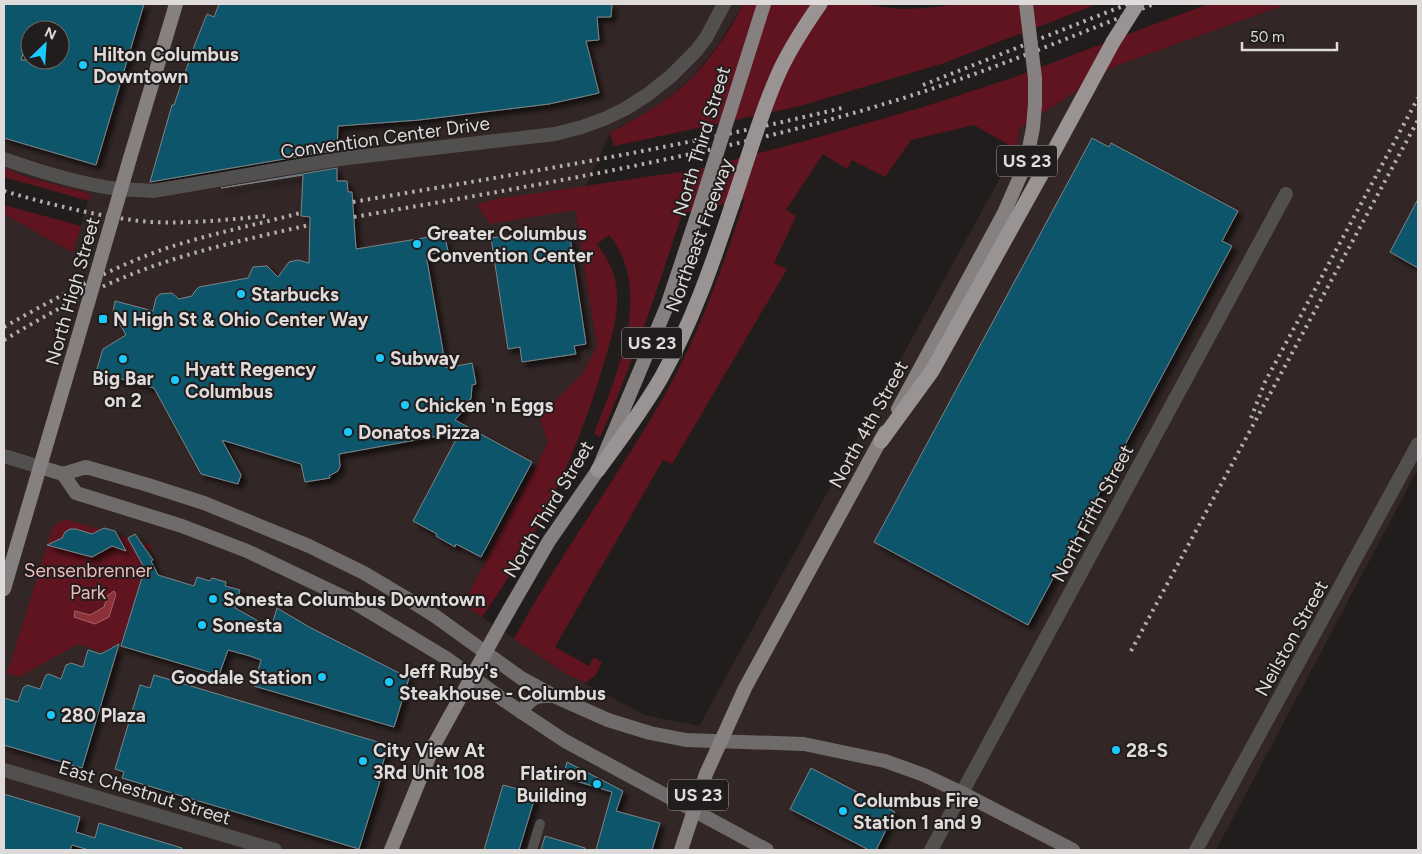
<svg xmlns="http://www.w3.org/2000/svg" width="1422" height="854" font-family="Figtree,sans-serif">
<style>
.built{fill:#322626;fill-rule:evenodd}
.green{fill:#60141f}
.water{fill:#8c3039;stroke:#a5636a}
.building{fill:#0c546b;stroke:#7e8486;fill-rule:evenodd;filter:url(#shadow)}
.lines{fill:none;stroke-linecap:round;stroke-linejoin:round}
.pedestrian{stroke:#524f4f;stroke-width:10}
.minor{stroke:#524f4f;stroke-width:14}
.tertiary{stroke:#524f4f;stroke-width:14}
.secondary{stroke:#6f6b6b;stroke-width:14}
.primary{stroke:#868080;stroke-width:14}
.motorway{stroke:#9a9393;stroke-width:15}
.rail{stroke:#b3afaf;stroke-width:4;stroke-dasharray:2.5 5;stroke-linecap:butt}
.primary-bridge{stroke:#868080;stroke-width:14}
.motorway-bridge{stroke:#9a9393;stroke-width:15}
.poi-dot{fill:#1bcafc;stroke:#221d1d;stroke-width:2}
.labels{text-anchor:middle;stroke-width:4;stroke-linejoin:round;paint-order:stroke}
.shield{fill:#221d1d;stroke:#a6a2a2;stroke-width:1}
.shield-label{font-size:18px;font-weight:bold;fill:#dfdbdb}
.poi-label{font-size:19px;font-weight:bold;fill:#dfdbdb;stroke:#221d1d;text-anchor:start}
.street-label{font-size:19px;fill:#dfdbdb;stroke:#221d1d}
.park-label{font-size:19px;fill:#eeb9b9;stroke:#221d1d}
</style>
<defs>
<filter id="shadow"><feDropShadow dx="4.5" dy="4.5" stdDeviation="2.5" flood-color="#0009"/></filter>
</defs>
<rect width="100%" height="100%" fill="#221d1d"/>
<path class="built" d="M4,4H743L718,45L693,76L677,91L654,108L610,133L575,210L597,345L584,372L551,405L535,402L548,443L463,604L565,673L645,715L699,726L1016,149L1020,128L1113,67L1287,4H1418V469L1216,850H4V214L73,253L90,194L21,175L4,168ZM30,30H60V60H30Z"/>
<g class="green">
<path d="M743,4H859L900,9L929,8L958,4H1098L941,64L800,106L614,146L610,133C633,120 656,108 676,92C701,73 730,32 743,4Z"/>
<path d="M1208,4H1287L1113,67L1020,128L1016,149L974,125L911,140L885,177L852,160L847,169L823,154L786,210L796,216L774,263L787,269L672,464L663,460L555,647L589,666L594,657L602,663L595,676L585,683L565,673L514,639C559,556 616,480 663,398C699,335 723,267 745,199L682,214C657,290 633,364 600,437L594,434C616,376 655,290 609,235L597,244C609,261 616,273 617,295C618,320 609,346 602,369C576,458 535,542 482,617L463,604L548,443L534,402L551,405L584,372L597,345L575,210L490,224L477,204L502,198L694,170L798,143L920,108L1015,77Z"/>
<polygon points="4,168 21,175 91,194 89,201 4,177"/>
<polygon points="4,205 81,226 73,253 4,214"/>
<polygon points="65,519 151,545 122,641 103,652 78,644 19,677 7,674 53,527"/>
</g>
<polygon class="water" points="114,591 116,594 109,617 95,624 74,617 75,611 90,615 104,607 108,595"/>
<g class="building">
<path d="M4,4H144L96,165L4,138ZM30,30H60V60H21Z"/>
<polygon points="219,4 612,4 611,17 597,17 599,40 586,41 599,93 549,104 419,120 338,126 337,150 150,182 172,105 174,105 195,44 207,14 214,17"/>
<polygon points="1092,138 1109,147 1111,143 1238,211 1222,241 1232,246 1028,625 874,542"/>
<polygon points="337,168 337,181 347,181 348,192 352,192 356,249 429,237 440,237 446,242 448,251 426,255 446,368 472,363 476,384 472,385 471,399 463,403 462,412 455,420 532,462 481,557 456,544 455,547 436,536 437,534 413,521 460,432 339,454 340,466 338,471 329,476 330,478 305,482 301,464 222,440 241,475 238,484 201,474 154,388 96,372 103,349 126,335 113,312 115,301 153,311 156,298 160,294 172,293 179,299 192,296 195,291 199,287 248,278 253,267 267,266 278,277 289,262 298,260 309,263 310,217 301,216 303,175 221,188"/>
<polygon points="1418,199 1418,268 1390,252"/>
<polygon points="560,228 562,238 570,237 586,344 574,346 576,354 522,362 520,347 508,349 491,238"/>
<polygon points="104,528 115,531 126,551 112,546 92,557 47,545 62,538 65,532 70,529 76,529 92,534"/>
<polygon points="135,534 153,560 151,561 158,575 194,586 197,577 210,581 212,578 226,582 225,586 240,590 235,608 271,628 277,608 311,628 409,678 394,727 254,686 261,660 250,656 228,650 219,675 121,646 144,571 146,571 128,538"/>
<polygon points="119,644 82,768 4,745 4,698 18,702 23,688 27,685 40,689 46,675 49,674 61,679 66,665 71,663 83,667 88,650 101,654"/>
<polygon points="154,675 388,745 378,781 380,781 359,849 122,778 124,772 115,769 140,685 150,688"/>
<polygon points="567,762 623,791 616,811 660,823 652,850 596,850 612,792 563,777"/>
<polygon points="811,768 895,812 876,850 869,850 790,809"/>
<polygon points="503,785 536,794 519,850 484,850"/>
<polygon points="4,794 80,817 76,832 95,838 99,823 182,848 182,850 89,850 72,845 70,850 4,850"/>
<polygon points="545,836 585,848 585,850 541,850"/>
</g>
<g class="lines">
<polyline class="pedestrian" points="532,850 540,824"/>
<g class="minor">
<path d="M4,159C41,172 79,184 118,189C129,190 142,190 153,191L339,159L555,134L582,127L604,119L625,109L647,95L671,76L696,51L706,38L724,4"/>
<polyline points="931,850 1286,194"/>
<polyline points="1196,850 1418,444"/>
</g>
<g class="tertiary">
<polyline points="4,456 40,467"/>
<polyline points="4,770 275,850"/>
</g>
<g class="secondary">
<polyline points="40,467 63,474 86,467 148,485 204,503 309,546 364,573 411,601 435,616 521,678 554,696 608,720 650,733 686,740 804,744 885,761 924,775 962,793 1073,850"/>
<polyline points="63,474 76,493 182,526 247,551 350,600 446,658 505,701 565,741 767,850"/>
<path d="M521,712C531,698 536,695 553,696"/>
</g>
<g class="primary">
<polyline points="130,158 176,4"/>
<polyline points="898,409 1004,213 1026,163 1033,128 1035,104"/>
<polyline points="4,589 77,341"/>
<polyline points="509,610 549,541 598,470 667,306 698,213"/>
<polyline points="391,850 434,745 450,716"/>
<polyline points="681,850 706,774 745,688 885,432"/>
</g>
<g class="motorway">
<polyline points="881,441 932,371 1042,173 1113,42"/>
<path d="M598,470C620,440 642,411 661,378C692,323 712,265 732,205"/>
</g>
<g class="rail">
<polyline points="923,85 1128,4"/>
<path d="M4,191C48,204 93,215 139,221C181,225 224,220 265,216"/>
<path d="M353,202C518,174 683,147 846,107"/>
<path d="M354,217C543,184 733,153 916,94C997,68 1075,35 1154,4"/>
<path d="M4,327C56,298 108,269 164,249C209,234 255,225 300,213"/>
<path d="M4,340C48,314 92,289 140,271C195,250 252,238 309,225"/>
<polyline points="1251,418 1265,382 1418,98"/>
<polyline points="1131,651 1418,120"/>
</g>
<g class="primary-bridge">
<polyline points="1026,4 1035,78 1035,104"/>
<polyline points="698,213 764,4"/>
<polyline points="77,341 130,158"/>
<polyline points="450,716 509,610"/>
</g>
<g class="motorway-bridge">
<polyline points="1113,42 1137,4"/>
<path d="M732,205C747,162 759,118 777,77C788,51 804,27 820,4"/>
</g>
</g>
<g class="poi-dot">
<circle cx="83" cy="65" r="5"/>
<circle cx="417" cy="244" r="5"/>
<circle cx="241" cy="294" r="5"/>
<rect x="98" y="314" width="10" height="10" rx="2.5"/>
<circle cx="380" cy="358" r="5"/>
<circle cx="123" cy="359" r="5"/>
<circle cx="175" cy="380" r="5"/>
<circle cx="405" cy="405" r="5"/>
<circle cx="348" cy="432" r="5"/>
<circle cx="213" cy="599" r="5"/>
<circle cx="202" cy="625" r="5"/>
<circle cx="322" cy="677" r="5"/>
<circle cx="389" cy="682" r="5"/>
<circle cx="51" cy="715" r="5"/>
<circle cx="1116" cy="750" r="5"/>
<circle cx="363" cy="761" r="5"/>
<circle cx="597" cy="784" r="5"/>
<circle cx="843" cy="811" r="5"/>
</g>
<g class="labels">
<g class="shield">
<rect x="997" y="145.5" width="60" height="31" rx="4"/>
<rect x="622" y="327.5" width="60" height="31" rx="4"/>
<rect x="668" y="779.5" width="60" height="31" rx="4"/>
</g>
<g class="shield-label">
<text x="1027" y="167">US 23</text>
<text x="652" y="349">US 23</text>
<text x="698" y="801">US 23</text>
</g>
<g class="poi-label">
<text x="93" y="61">Hilton Columbus<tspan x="93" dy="22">Downtown</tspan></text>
<text x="427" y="240">Greater Columbus<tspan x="427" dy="22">Convention Center</tspan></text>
<text x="251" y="301">Starbucks</text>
<text x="113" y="326">N High St &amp; Ohio Center Way</text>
<text x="390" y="365">Subway</text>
<text x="185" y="376">Hyatt Regency<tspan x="185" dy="22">Columbus</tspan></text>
<text x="123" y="385" text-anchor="middle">Big Bar<tspan x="123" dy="22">on 2</tspan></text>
<text x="415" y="412">Chicken 'n Eggs</text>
<text x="358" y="439">Donatos Pizza</text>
<text x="223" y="606">Sonesta Columbus Downtown</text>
<text x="212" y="632">Sonesta</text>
<text x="399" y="678">Jeff Ruby's<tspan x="399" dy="22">Steakhouse - Columbus</tspan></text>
<text x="312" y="684" text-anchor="end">Goodale Station</text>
<text x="61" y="722">280 Plaza</text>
<text x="373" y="757">City View At<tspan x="373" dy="22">3Rd Unit 108</tspan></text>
<text x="1126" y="757">28-S</text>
<text x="587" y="780" text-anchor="end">Flatiron<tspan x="587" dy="22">Building</tspan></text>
<text x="853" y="807">Columbus Fire<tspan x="853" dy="22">Station 1 and 9</tspan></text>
</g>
<g class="street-label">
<text transform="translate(385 137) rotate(-8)" y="7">Convention Center Drive</text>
<text transform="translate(701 141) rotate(-73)" y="7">North Third Street</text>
<text transform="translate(699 235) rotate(-70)" y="7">Northeast Freeway</text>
<text transform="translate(72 291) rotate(-74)" y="7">North High Street</text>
<text transform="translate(868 424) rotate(-61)" y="7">North 4th Street</text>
<text transform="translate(548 509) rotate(-59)" y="7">North Third Street</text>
<text transform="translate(1092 513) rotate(-62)" y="7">North Fifth Street</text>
<text transform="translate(1291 638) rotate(-61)" y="7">Neilston Street</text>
<text transform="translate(145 792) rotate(17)" y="7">East Chestnut Street</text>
</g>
<g class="park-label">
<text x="88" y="577">Sensenbrenner<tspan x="88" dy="22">Park</tspan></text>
</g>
</g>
<rect width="1422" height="854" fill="none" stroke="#dfdbdb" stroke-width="10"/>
<g transform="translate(45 45) rotate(25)"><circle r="24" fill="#221d1d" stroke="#6e6969"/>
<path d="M0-4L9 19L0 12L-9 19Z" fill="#1bcafc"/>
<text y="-8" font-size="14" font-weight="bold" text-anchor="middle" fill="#dfdbdb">N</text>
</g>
<path d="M1242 42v8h95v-8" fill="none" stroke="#dfdbdb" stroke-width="2.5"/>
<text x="1250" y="42" font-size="15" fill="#dfdbdb" stroke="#221d1d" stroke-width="4" paint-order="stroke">50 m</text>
</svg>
